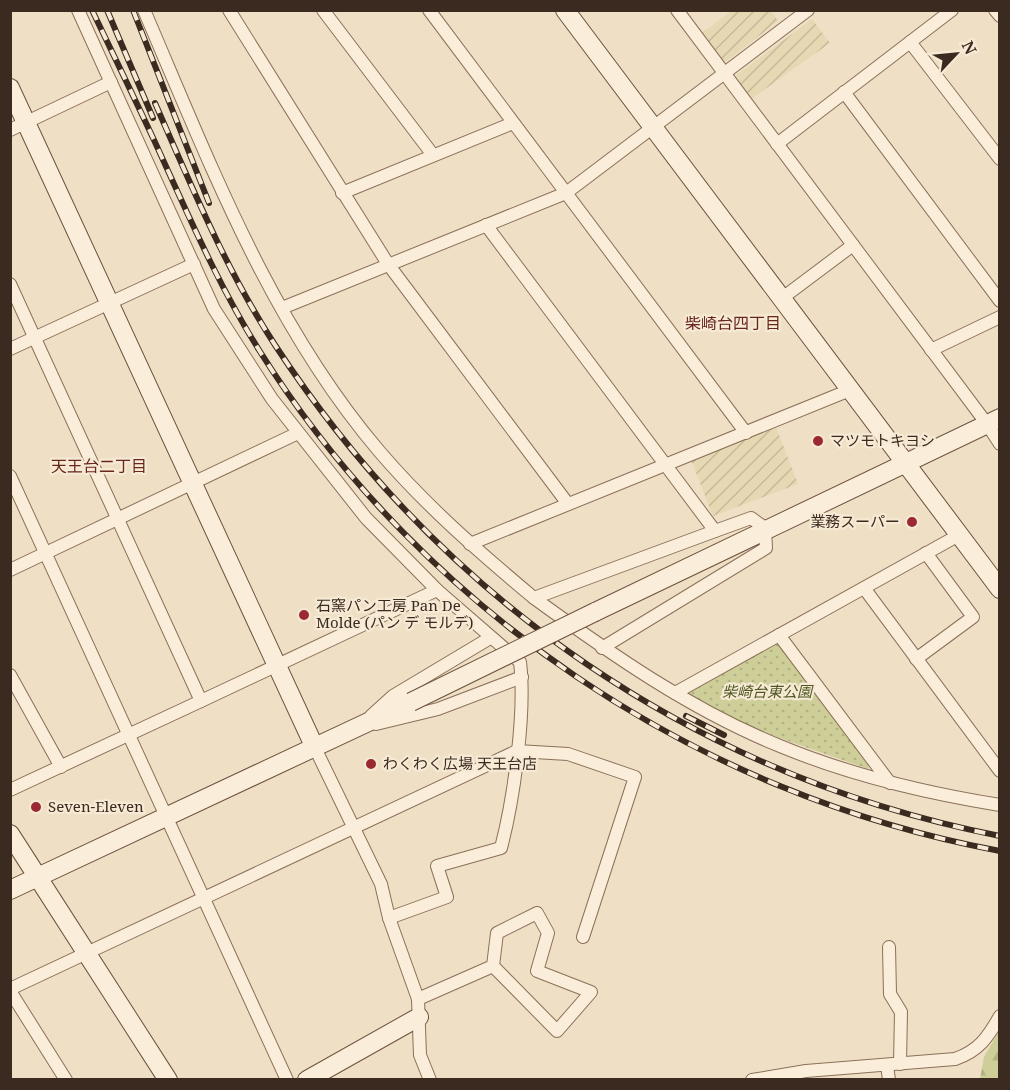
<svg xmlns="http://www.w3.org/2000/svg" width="1010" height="1090" font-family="'Noto Serif','Noto Sans JP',serif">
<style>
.farmland{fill:url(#farmland-furrows)}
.forest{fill:url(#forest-firs)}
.park{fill:url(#park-dots)}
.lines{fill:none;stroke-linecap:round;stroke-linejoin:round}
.street-casing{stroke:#8b705a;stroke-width:14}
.secondary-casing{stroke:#6d513e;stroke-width:20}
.street{stroke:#faedd9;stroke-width:12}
.secondary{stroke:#faedd9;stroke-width:18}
.rail-casing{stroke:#3b2a1f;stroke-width:6}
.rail{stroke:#f6ead5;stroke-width:4;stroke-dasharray:11;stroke-linecap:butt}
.secondary-bridge-casing{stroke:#6d513e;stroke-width:20;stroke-linecap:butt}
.secondary-bridge{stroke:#faedd9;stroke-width:18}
.poi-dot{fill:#9b2934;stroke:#f6ead5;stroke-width:2}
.labels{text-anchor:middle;stroke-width:4.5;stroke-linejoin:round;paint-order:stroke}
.poi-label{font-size:15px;fill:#3b2a1f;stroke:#f6ead5;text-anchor:start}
.park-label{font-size:15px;font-style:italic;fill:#4f5825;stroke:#f6ead5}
.neighbourhood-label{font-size:16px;fill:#68261d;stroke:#f6ead5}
</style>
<defs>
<pattern id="farmland-furrows" width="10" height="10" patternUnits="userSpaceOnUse" patternTransform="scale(1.5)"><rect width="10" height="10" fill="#e5d8b2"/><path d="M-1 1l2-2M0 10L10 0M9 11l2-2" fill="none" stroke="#c5ba99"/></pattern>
<pattern id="forest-firs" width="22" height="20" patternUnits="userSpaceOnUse" patternTransform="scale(1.5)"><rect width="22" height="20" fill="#cdce98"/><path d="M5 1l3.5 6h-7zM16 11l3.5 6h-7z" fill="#b1b183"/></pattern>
<pattern id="park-dots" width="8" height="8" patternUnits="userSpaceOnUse" patternTransform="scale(1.5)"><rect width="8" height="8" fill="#cdce98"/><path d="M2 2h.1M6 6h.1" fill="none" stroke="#b1b183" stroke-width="1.8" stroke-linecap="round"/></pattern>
</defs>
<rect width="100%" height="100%" fill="#efdfc5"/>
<g class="farmland">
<polygon points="733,10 771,11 778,21 724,63 702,33"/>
<polygon points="812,19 830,43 751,99 734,77"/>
<polygon points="776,427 798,484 713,516 691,460"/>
</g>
<polygon class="forest" points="999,1031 999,1079 980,1079 984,1057"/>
<polygon class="park" points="777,641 870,762 868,769 754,729 684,693"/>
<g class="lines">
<g class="street-casing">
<g id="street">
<path d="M78,10L214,309L272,399L366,518L437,590L520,662C526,712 514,798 501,848L437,866L447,897L389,918"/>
<path d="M144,10C210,163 270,323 379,451C426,506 479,552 534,598L715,531L486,225"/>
<polyline points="229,10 388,264 568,504"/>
<polyline points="323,10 433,155"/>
<polyline points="429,10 746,433"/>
<polyline points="677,10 987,424 1000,444"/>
<polyline points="995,10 1000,16"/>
<polyline points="910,42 1000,159"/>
<polyline points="844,92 1000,301"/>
<polyline points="10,130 111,82"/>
<polyline points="777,144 952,10"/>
<polyline points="342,193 513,123"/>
<polyline points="10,284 201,701 437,590"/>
<polyline points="781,299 853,245"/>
<polyline points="282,308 566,193 808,10"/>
<polyline points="10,349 194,264"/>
<polyline points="931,350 1000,317"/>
<polyline points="10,476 287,1080"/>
<polyline points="470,544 850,390"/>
<polyline points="10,570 298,433"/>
<polyline points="864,588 1000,771"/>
<path d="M534,598C611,654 691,710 780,746C850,775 925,793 1000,805"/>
<polyline points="779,635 890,783"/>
<polyline points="602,648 766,548 765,528 751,518 715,531"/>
<polyline points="916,659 973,617 926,553"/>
<polyline points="10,675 61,767"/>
<polyline points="675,693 959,535"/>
<polyline points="371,716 393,696 490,638"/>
<polyline points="376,724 438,709 522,677"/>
<polyline points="315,748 381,884 389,918 418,999 420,1055 430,1080"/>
<polyline points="10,790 201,701"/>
<polyline points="889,947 890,994 901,1012 900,1064"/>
<polyline points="10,989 517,751 568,754 635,777 583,937"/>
<polyline points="10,991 66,1080"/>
<polyline points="418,999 493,966 557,1031 591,992 537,971 548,933 537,913 497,933 493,966"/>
<polyline points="887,1065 889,1080"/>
<path d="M752,1080L806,1071L955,1059C979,1051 988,1037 1000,1016"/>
</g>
</g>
<g class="secondary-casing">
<g id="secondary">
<polyline points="565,10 1000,589"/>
<polyline points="10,88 315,748"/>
<polyline points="595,612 1000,418"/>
<polyline points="10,834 168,1080"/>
<polyline points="10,890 411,702"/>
<polyline points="307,1080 419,1017"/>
</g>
</g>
<use href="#street" class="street"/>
<use href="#secondary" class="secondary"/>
<g class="rail-casing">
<g id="rail">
<path d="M92,10C113,54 134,97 154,140C187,212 217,283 259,350C423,611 697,795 1000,851"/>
<polyline points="107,10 153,118"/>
<polyline points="133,10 209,203"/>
<path d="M155,103C191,185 226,270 275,345C443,602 699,777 1000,836"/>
<polyline points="686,716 724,735"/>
</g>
</g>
<use href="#rail" class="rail"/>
<g class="secondary-bridge-casing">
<polyline id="secondary-bridge" points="411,702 595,612"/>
</g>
<use href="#secondary-bridge" class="secondary-bridge"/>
</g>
<g class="poi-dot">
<circle cx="818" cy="441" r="6"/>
<circle cx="912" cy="522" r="6"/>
<circle cx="304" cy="615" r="6"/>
<circle cx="371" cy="764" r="6"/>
<circle cx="36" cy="807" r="6"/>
</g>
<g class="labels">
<g class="poi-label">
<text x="830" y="446">マツモトキヨシ</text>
<text x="900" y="527" text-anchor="end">業務スーパー</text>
<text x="316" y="611">石窯パン工房 Pan De<tspan x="316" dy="17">Molde (パン デ モルデ)</tspan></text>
<text x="383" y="769">わくわく広場 天王台店</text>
<text x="48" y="812">Seven-Eleven</text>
</g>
<g class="park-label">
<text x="767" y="697">柴崎台東公園</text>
</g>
<g class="neighbourhood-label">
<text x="733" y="329">柴崎台四丁目</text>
<text x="99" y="472">天王台二丁目</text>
</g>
</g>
<rect width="1010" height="1090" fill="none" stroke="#3b2a1f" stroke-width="24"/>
<g transform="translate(956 54) rotate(64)" stroke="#f6ead5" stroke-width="4.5" paint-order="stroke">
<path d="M0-4.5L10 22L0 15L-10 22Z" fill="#3b2a1f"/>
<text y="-9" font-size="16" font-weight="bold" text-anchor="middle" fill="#3b2a1f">N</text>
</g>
</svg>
